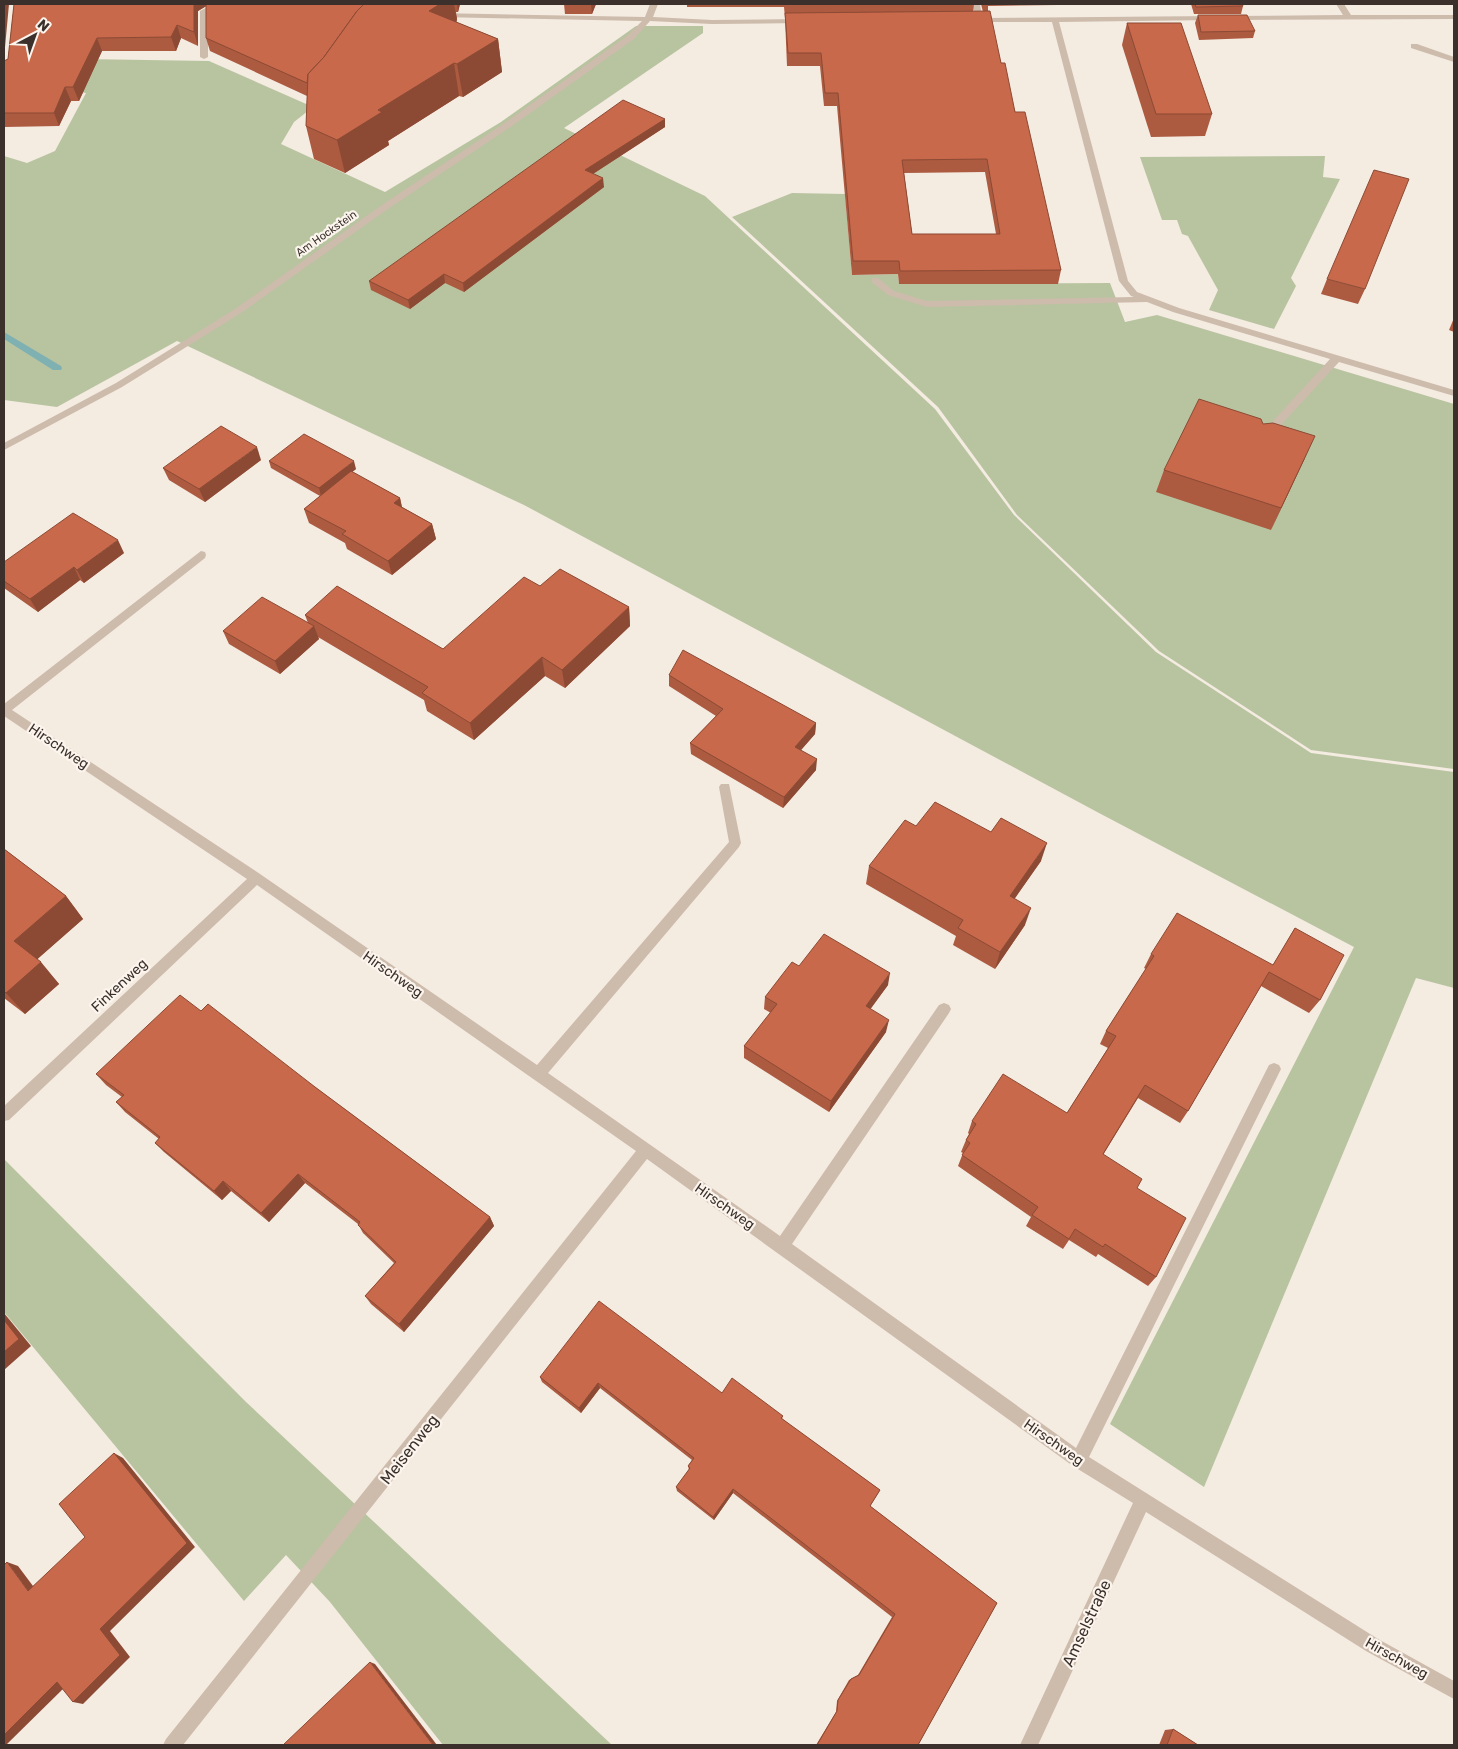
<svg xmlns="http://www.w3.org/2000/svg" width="1458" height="1749" font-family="Rubik,sans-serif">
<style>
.green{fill:#b8c4a0}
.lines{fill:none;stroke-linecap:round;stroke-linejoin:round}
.stream{fill:#7fb0b2;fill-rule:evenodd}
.minor{fill:#cdbbac;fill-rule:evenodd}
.wall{fill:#ac5a40;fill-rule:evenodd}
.shaded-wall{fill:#8c4a34}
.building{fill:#c8694b;stroke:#8c4a34;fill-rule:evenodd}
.labels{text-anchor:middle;stroke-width:4.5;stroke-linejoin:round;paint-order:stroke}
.far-street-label{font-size:11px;fill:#3b302b;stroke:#fbf5ee}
.street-label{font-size:14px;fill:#3b302b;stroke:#fbf5ee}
.near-street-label{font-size:16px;fill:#3b302b;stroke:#fbf5ee}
</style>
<rect width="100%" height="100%" fill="#f4ebe1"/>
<g class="green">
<polygon points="636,26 703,26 703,33 564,128 705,196 935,409 1014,515 1156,652 1311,753 1454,772 1454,988 1416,978 1204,1487 1110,1424 1354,947 1099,813 524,505 177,341 57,407 4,400 4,156 27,163 55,151 86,93 26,83 20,58 209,61 313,107 294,122 281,144 385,192 501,122"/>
<polygon points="1325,156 1323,177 1340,179 1291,278 1296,286 1274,329 1209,310 1218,290 1188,236 1182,234 1177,220 1162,220 1140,157"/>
<polygon points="792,193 845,194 852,275 898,274 899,284 1110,283 1125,322 1157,315 1454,404 1454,769 1311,750 1159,651 1017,515 938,407 732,217"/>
<polygon points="4,1159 246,1402 612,1745 443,1745 330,1602 286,1555 244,1601 4,1312"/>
</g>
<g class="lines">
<polygon class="stream" points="4,332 61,366 62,368 61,370 53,370 4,339"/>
<g class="minor">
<polygon points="213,4 223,4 208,12 208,57 204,59 200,57 200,11"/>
<polygon points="650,4 658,4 653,17 712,20 802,19 806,21 802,23 712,24 650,21 634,39 512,126 388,209 241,313 122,387 4,450 4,443 116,383 235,309 382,205 506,122 628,35 642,21 439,17 435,15 436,13 645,17"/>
<polygon points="972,4 980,4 982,18 1215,16 1215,20 1212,20 1059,22 1128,281 1137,292 1179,308 1454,390 1454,396 1339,362 1270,437 1262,437 1262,433 1330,359 1173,312 1147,302 927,307 888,295 872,282 872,278 878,278 894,291 927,301 1134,297 1131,296 1119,281 1052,22 977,22 973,20 975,18"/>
<polygon points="1336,4 1344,4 1351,15 1454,15 1454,19 1232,20 1228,18 1232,16 1343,15"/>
<polygon points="1411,44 1417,44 1454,57 1454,62 1411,48"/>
<polygon points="201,551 205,552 206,555 205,558 12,710 260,874 537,1065 729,842 719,787 721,784 729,784 741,843 739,847 548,1073 780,1236 939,1005 944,1003 949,1005 951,1009 949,1013 792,1244 1076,1448 1269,1065 1274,1063 1279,1065 1281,1069 1279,1073 1089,1457 1378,1639 1454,1681 1454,1699 1366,1651 1146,1512 1038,1745 1020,1745 1133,1503 1073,1466 647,1159 183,1745 163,1745 166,1739 636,1151 257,885 9,1120 4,1121 4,1106 247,879 4,716 4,704"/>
</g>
</g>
<g class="wall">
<polygon points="14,4 460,4 458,12 456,12 457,19 456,22 498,39 502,72 463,97 459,96 388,141 389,145 345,173 314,159 306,126 307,96 210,51 206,38 206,6 198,11 198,46 181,38 176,51 102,51 79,101 71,101 59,126 4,127 4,61 8,59"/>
<polygon points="564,4 596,4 592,14 565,14"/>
<path d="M687,4H974L973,12H983L981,4H1058V5L988,6V11L1001,63L1061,270L1058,284H899L898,274L852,275L837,106H824L820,66H787L785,18L784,7H687ZM985,172L996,234H912L904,173Z"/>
<polygon points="1191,4 1242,4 1243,6 1241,14 1194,14"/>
<polygon points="1198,15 1255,31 1253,38 1199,40 1195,23"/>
<polygon points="1127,23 1212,114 1205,136 1151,137 1122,45"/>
<polygon points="665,119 665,127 593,174 604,187 464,292 445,283 410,309 371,290 369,281"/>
<polygon points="1327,279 1365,289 1358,304 1321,294"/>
<polygon points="1454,318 1454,332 1449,330"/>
<polygon points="1263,424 1305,458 1271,530 1156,492 1164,470"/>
<polygon points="261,460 205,502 169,480 163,468"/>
<polygon points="269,461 356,469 352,472 400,498 402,507 432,524 436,539 392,575 347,549 345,543 309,523 304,509 320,496 271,468"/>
<polygon points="124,553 84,583 80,580 38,612 4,588 4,562"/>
<polygon points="540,586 629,607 630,626 565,688 545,676 474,740 427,711 424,700 318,637 319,639 280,674 229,644 223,631 308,623 305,615 443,649"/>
<polygon points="669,675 816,723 815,734 801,750 816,770 783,808 691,754 690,743 716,716 669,686"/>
<polygon points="916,826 1041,861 1014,899 1025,925 995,969 953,945 956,936 866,884 869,866"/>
<polygon points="4,849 66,896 83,919 37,959 59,984 25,1014 4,998"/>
<polygon points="1295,928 1320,1000 1309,1013 1261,986 1188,1111 1180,1123 1138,1098 1103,1155 1137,1188 1156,1277 1148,1286 1098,1254 1096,1257 1069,1240 1063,1249 1026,1226 1031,1217 958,1166 963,1153 961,1152 966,1140 969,1134 968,1133 972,1121 1067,1113 1108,1048 1100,1044 1106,1031 1146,969 1144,968 1151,954 1273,965"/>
<polygon points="799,966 888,985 870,1009 886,1032 829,1112 744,1058 744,1046 771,1013 764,1009 765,997"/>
<polygon points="201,1011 315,1087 490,1217 494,1226 404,1332 371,1304 365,1296 394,1263 363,1233 358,1224 305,1183 269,1222 231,1191 222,1200 164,1152 155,1143 159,1139 125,1112 116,1102 122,1097 106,1085 96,1074"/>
<polygon points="540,1377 722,1393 783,1416 782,1419 880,1490 870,1506 997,1603 918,1745 816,1745 836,1712 837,1701 849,1680 858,1675 892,1617 733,1493 714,1520 677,1491 676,1487 689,1470 688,1466 692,1460 600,1388 581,1413 542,1382"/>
<polygon points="1173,1729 1198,1745 1159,1745 1165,1730"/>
</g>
<g class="shaded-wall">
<polygon points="4,4 9,4 4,58"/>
<polygon points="194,4 210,4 198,11 198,46 194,32"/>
<polygon points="440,4 454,4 457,19 455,31 429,11"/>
<polygon points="457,4 460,4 458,12"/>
<polygon points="591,4 596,4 592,14"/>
<polygon points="177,25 181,38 176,51 171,37"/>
<polygon points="97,38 102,51 79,101 73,87"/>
<polygon points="498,39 502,72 463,97 457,64"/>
<polygon points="454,63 459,96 388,141 389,145 345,173 337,140 378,110"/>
<polygon points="65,87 71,101 59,126 54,113"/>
<polygon points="665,119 665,127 585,179 585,170"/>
<polygon points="603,178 604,187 464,292 463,283"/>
<polygon points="444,274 445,283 410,309 408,300"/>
<polygon points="1315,436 1305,458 1271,530 1281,508"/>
<polygon points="257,447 261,460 205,502 199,489"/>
<polygon points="354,461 356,469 321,496 319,488"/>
<polygon points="400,498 403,513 394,503"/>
<polygon points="432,524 436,539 392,575 388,561"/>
<polygon points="118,540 124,553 84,583 77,570"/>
<polygon points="74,567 80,580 38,612 30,599"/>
<polygon points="629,607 630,626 565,688 562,670"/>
<polygon points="314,626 319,639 280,674 275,661"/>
<polygon points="542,657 545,676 474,740 470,723"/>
<polygon points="816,723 815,734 794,758 795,747"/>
<polygon points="817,759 816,770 783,808 784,797"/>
<polygon points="1047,843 1041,861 1004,914 1010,896"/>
<polygon points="66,896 83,919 33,963 14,941"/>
<polygon points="1031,908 1025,925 995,969 1000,952"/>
<polygon points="41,962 59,984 25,1014 6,993"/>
<polygon points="890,973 888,985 864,1018 866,1006"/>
<polygon points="889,1020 886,1032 829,1112 831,1101"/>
<polygon points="298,1174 305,1183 269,1222 261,1213"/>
<polygon points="223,1181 231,1191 222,1200 214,1191"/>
<polygon points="490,1217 494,1226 404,1332 399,1324"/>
<polygon points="4,1313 31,1346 4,1370"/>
<polygon points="598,1383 600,1388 581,1413 579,1408"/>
<polygon points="114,1453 123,1458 195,1547 110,1631 130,1657 83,1704 73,1702 100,1629"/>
<polygon points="733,1489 733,1493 714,1520 713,1517"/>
<polygon points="7,1562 18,1566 39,1594 28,1591"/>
<polygon points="370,1662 375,1664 437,1745 433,1745"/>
<polygon points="57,1682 68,1684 6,1745 4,1745 4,1735"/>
</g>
<g class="building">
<polygon points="14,4 194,4 194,32 177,25 171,37 97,38 73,87 65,87 54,113 4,113 4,61 8,59"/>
<polygon points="206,4 364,4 357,11 324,57 308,74 307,83 206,38"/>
<polygon points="364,4 440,4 429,11 498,39 457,64 454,63 378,110 382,112 337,140 306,126 308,74 324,57 357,11"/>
<polygon points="1195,4 1242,4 1243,6 1196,7"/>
<path d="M990,11L1001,63H1005L1015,112H1025L1061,270L900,271L899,261H853L838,93H825L821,53H788L785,13ZM987,159L1000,234H912L902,160Z"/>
<polygon points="1198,15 1247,15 1255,31 1201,32"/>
<polygon points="1127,23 1181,23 1212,114 1156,114"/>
<polygon points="623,100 665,119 585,170 603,178 463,283 444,274 408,300 369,281"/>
<polygon points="1374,170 1409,179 1365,289 1327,279"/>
<polygon points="1199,399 1261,419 1263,424 1273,423 1315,436 1281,508 1164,470"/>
<polygon points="221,426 257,447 199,489 163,468"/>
<polygon points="304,434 354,461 319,488 269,461"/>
<polygon points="351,471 400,498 394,503 432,524 388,561 342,534 346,531 304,509"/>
<polygon points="73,513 118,540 77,570 74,567 30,599 4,581 4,562"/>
<polygon points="560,569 629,607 562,670 542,657 470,723 422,693 428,687 305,615 337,586 443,649 524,577 540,586"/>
<polygon points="262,597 314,626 275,661 223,631"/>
<polygon points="683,650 816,723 795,747 817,759 784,797 690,743 723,709 669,675"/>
<polygon points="935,802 991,832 1001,818 1047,843 1010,896 1031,908 1000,952 958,928 963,920 869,866 905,820 916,826"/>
<polygon points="4,849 66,896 14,941 41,962 6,993 4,991"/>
<polygon points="1177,913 1273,965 1295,928 1344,955 1320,1000 1269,972 1188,1111 1145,1085 1103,1154 1142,1179 1137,1188 1186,1218 1156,1277 1105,1244 1103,1247 1075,1229 1069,1239 1032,1215 1038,1207 962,1155 970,1143 966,1140 976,1124 972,1121 1003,1074 1067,1113 1116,1036 1106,1031 1154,956 1151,954"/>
<polygon points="824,934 890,973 866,1006 889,1020 831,1101 744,1046 777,1004 765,997 792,962 799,966"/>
<polygon points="180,995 201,1011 208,1004 315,1087 490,1217 399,1324 365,1296 396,1262 358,1225 360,1222 298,1174 261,1213 223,1181 214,1191 155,1143 160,1137 116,1102 124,1095 96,1074"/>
<polygon points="599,1301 722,1393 732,1378 783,1416 781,1418 880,1490 870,1506 997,1603 918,1745 817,1745 837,1711 838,1700 851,1679 859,1675 895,1614 733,1489 713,1517 676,1487 690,1468 688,1466 694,1458 598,1383 579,1408 540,1377"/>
<polygon points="4,1320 19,1339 4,1352"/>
<polygon points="114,1453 187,1543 100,1629 120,1655 73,1702 57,1682 4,1735 4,1565 7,1562 28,1591 85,1537 59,1504"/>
<polygon points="370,1662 433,1745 283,1745"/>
<polygon points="1173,1729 1198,1745 1167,1745"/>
</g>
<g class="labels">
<g class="far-street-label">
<text transform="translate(326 233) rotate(-35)" y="4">Am Hockstein</text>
</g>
<g class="street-label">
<text transform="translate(59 746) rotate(34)" y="5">Hirschweg</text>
<text transform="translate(393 974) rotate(35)" y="5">Hirschweg</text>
<text transform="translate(119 985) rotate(-43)" y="5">Finkenweg</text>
<text transform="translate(725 1206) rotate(35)" y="5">Hirschweg</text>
<text transform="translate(1054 1442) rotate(35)" y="5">Hirschweg</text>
<text transform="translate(1397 1658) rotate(29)" y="5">Hirschweg</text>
</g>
<g class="near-street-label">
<text transform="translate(409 1449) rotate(-52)" y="6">Meisenweg</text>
<text transform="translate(1086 1623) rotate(-65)" y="6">Amselstraße</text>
</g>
</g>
<rect width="1458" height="1749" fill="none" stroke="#3b302b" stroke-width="10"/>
<g transform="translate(35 35) rotate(41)" stroke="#fbf5ee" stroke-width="4" paint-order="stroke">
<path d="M0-4L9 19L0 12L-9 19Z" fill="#3b302b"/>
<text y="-8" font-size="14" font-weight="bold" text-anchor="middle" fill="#3b302b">N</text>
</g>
</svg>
